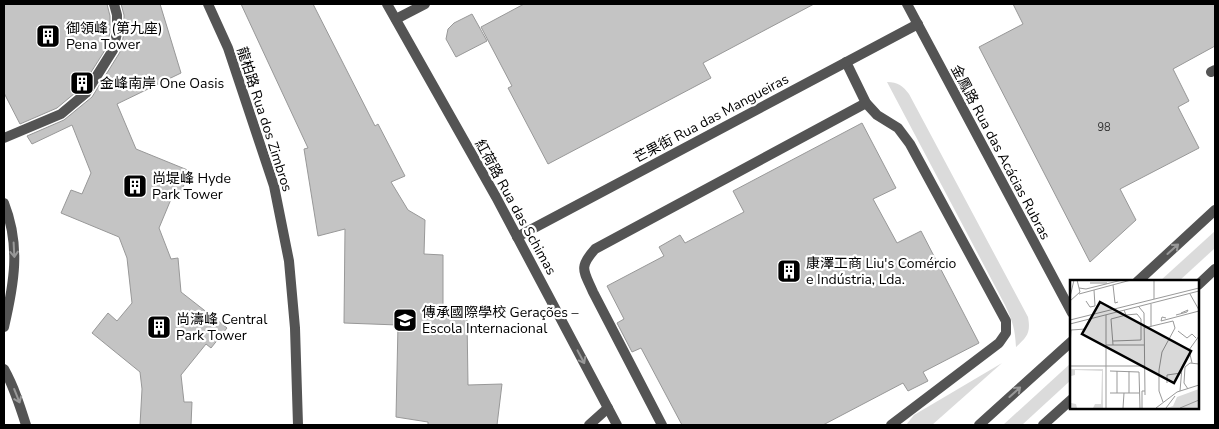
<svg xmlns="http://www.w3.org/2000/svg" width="1219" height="429" font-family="'Nunito Sans','Noto Sans SC',sans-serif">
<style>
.green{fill:#dbdbdb}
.building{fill:#c4c4c4;stroke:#989898}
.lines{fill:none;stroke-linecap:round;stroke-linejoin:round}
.service{stroke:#545454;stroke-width:10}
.pedestrian{stroke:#545454;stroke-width:10}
.minor{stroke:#545454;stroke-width:10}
.oneway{stroke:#989898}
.labels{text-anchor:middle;stroke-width:4.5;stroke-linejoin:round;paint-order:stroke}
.number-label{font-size:11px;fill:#313131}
.poi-label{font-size:14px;fill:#000;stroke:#fff;text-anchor:start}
.street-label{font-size:14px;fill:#000;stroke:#fff}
.inset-road{fill:none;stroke:#999;stroke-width:1}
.view{fill:#000;fill-opacity:0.15;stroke:#000;stroke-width:2.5}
.inset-edge{fill:none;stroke:#000;stroke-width:2.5}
</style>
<rect width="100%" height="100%" fill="#fff"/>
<g class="green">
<path d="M887,82C898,82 903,86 909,94L1028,317C1031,333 1027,337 1016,347C1015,329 1013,322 1005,305Z"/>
<polygon points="1215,231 1215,248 1179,281 1160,281"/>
<polygon points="1002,363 932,425 906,425 914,415"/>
<polygon points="1071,363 1071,380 1022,425 1003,425"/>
</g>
<g class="building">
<polygon points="4,4 107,4 110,16 110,32 107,47 81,88 57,108 20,124 4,93"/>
<polygon points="121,4 160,4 181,73 117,104 136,149 190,171 180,194 174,192 159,228 171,259 178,258 181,292 227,328 211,348 206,344 181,375 184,402 192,402 191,425 140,425 142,389 140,372 92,333 108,313 117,321 132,303 127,258 119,237 61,213 71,190 82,194 91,173 72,125 32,144 27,136 64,120 92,97 120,52 124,33 124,15"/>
<polygon points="241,4 313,4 375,126 378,124 405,176 391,182 408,210 425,220 424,254 443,255 443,315 467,318 468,385 502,384 497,425 428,425 428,422 396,417 398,325 344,323 345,229 318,236 304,149 308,148"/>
<polygon points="524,4 814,4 703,63 711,78 548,164 508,88 512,86 481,27"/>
<polygon points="1013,4 1215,4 1215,46 1173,69 1189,101 1178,107 1199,148 1120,189 1136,220 1090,262 979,47 1023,24"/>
<polygon points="472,14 487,41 456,57 446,39 448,29 454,23"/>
<polygon points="862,123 896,188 873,199 897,243 921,231 979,343 923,372 928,381 908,391 903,383 823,425 682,425 641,348 632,352 617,323 624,319 607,286 664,256 659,247 680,235 685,243 744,212 733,191"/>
</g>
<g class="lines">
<g class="service">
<polyline points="846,62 866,103 877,115 898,128 910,144 1006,321 1006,333 999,343 891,425"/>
<polyline points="1211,72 1215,70"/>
<polyline points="4,138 61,114 86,93 113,50 117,33 117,15 114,4"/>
<path d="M662,425L593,292C584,271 578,268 595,249L866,103"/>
</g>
<g class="pedestrian">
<polyline points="208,4 228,48 274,186 289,261 295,328 298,425"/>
<polyline points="589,425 608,408"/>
</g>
<g class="minor">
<polyline points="387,4 496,197 617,425"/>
<polyline points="907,4 1072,313"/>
<polyline points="396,19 425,4"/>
<path d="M4,203C21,246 14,284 4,327"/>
<polyline points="517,237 918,24"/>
<polyline points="1137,282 1215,210"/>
<polyline points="1198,285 1215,269"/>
<path d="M4,369C14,387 20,406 26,425"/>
<polyline points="979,425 1072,341"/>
<polyline points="1043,425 1072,399"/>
</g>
</g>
<defs><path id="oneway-shaft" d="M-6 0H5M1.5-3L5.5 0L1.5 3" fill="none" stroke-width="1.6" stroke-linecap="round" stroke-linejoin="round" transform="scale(1.25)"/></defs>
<g class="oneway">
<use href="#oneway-shaft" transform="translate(1173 249) rotate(-42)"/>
<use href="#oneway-shaft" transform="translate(14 250) rotate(87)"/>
<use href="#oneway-shaft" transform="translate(581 357) rotate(62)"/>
<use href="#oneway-shaft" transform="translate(1015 392) rotate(-42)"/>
<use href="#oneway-shaft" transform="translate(17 396) rotate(68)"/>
</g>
<defs>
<g id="building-square" transform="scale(1.25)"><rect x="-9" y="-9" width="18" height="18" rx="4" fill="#000" stroke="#fff"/><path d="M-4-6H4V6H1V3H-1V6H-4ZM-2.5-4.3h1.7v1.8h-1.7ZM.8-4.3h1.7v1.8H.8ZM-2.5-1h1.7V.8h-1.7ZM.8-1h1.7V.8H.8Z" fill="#fff"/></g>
<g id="school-square" transform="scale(1.25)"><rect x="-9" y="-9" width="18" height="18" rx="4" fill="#000" stroke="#fff"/><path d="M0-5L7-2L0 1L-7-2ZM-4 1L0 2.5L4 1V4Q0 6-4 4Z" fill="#fff"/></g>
</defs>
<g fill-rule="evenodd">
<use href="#building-square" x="48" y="36"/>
<use href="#building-square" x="82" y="83"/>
<use href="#building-square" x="135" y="186"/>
<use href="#building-square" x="789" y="271"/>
<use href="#school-square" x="405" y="320"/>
<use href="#building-square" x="159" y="327"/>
</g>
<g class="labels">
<g class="number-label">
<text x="1104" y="131">98</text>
</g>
<g class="poi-label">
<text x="66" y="33">御領峰 (第九座)<tspan x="66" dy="16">Pena Tower</tspan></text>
<text x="100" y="88">金峰南岸 One Oasis</text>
<text x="152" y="183">尚堤峰 Hyde<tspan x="152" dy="16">Park Tower</tspan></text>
<text x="806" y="268">康澤工商 Liu's Comércio<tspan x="806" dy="16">e Indústria, Lda.</tspan></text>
<text x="422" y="317">傳承國際學校 Gerações –<tspan x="422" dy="16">Escola Internacional</tspan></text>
<text x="176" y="324">尚濤峰 Central<tspan x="176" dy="16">Park Tower</tspan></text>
</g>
<g class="street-label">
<text transform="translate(711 118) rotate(-28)" y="5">芒果街 Rua das Mangueiras</text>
<text transform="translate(265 119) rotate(72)" y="5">龍柏路 Rua dos Zimbros</text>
<text transform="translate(1001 152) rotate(62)" y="5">金鳳路 Rua das Acácias Rubras</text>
<text transform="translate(516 207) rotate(61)" y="5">紅荷路 Rua das Schimas</text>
</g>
</g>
<g transform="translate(1070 280)">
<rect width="129" height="129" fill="#fff"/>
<path d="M0,89H33V128H0V111L1,123L6,124L7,128H23L25,124H31L32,91L5,90V95L1,96L0,108ZM129,109V128H97L103,126L107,117Z" fill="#dbdbdb"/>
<path class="inset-road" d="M84,0V19M20,3H37M43,5L45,23L48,22M9,8L16,9L52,0M9,14L61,0M120,14L129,30M0,17L4,0M0,21L10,12L7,0M16,21L20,27L25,26L24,10M69,27L74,33L75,115M106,35L117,32L118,30L111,33M96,38L92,37L91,41L129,31M0,40L129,8M0,44L129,11M81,47V24M74,48L103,41L105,48L92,72L89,90V111L93,122M108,51L117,58L122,54L126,58M43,61L71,60V39L67,34L56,35L54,30M36,65H74M43,65L41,39L56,35M0,67L1,50L16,49M122,83L119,70L129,56M0,86H75M40,91L69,92L70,128M59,91V113M97,103V95L111,93M118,109L114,103L115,87L120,83L129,84M110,111L112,87L118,76M40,113H69M47,113V91M36,128V35M53,128L54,113M72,128V111H75M86,128L107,112L129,105M96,128L105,116M110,128L129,120"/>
<path class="view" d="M30,22L121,71L104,103L12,54Z"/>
<rect width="129" height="129" class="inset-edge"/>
</g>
<rect width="1219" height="429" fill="none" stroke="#000000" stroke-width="10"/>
</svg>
